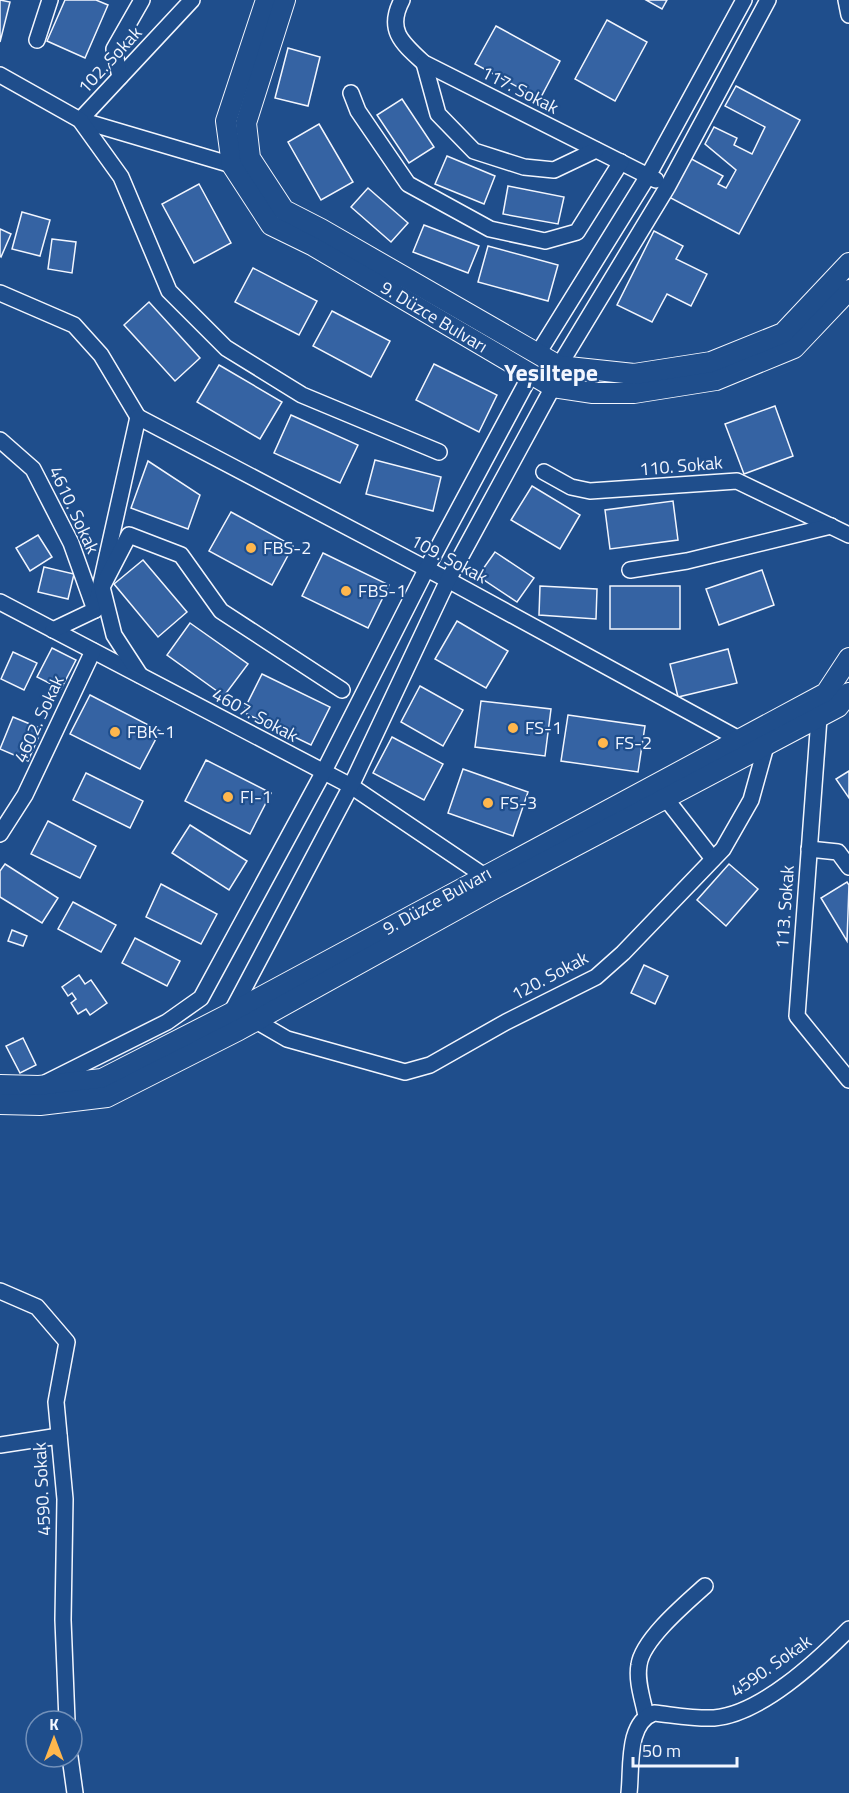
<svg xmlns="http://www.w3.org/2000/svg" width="849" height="1793" font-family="'Titillium Web',sans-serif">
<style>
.building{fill:#3563a3;stroke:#f2f6ff;stroke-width:1.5}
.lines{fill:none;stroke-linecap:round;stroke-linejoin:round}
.minor-casing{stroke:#f2f6ff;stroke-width:18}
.major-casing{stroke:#f2f6ff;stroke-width:22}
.minor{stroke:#1f4e8c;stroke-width:15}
.major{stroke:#1f4e8c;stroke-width:20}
.poi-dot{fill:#ffb74d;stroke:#1f4e8c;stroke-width:2}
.labels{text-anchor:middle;stroke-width:4.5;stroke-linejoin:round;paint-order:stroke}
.street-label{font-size:18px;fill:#f2f6ff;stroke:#1f4e8c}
.poi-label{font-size:18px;fill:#f2f6ff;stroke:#1f4e8c;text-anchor:start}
.district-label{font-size:24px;font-weight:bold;fill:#f2f6ff;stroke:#1f4e8c}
</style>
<rect width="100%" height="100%" fill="#1f4e8c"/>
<g class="building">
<polygon points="0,0 10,2 0,42"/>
<polygon points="65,0 96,0 108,5 85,58 47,41"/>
<polygon points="646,0 667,0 662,9"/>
<polygon points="607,20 647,42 615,101 575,79"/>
<polygon points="496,26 560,61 540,99 475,64"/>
<polygon points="288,48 320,57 308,106 275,98"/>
<polygon points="736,86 800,120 739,234 667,196 688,157 723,176 718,184 726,188 736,170 705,144 714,127 737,138 734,145 752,154 765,127 725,106"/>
<polygon points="402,99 434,147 409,163 377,115"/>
<polygon points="319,124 353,182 321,200 288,142"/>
<polygon points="447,156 495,176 484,204 435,184"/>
<polygon points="199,184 231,243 194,263 162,204"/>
<polygon points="508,186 564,197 558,224 503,214"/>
<polygon points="368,188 408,223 391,242 351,207"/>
<polygon points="22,212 50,220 40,256 12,249"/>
<polygon points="424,225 479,246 468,273 413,252"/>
<polygon points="0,229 11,234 1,257 0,256"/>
<polygon points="654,231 683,246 676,259 707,274 691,306 667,294 652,322 617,305"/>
<polygon points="52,239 76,242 72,273 48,269"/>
<polygon points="488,246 558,265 548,301 478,282"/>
<polygon points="253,268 317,301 299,335 235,302"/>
<polygon points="149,302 200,358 175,381 124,325"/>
<polygon points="332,311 390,341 371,377 313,346"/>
<polygon points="434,364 497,395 479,432 416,400"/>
<polygon points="219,365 282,402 260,439 197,402"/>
<polygon points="775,406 793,456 744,474 725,424"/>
<polygon points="291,415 358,445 340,483 274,453"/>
<polygon points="375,460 441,477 433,511 366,494"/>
<polygon points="148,461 200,495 188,529 131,508"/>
<polygon points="532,486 580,515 560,549 511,520"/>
<polygon points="673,501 678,540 610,549 605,510"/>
<polygon points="231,512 293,546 272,585 209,551"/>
<polygon points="38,535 52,557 30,571 16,548"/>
<polygon points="495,552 534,578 517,602 478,576"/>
<polygon points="323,553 389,585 368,628 302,596"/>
<polygon points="143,560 187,612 158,637 114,584"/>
<polygon points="44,567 74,574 68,599 38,592"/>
<polygon points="762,570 774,605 719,625 706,589"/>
<polygon points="540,586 597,589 596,619 539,615"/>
<rect x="610" y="586" width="70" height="43"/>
<polygon points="457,621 508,651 486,688 435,659"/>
<polygon points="190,623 248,664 224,696 167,655"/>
<polygon points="52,648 76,660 61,689 37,677"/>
<polygon points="728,649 737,683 678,697 670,664"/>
<polygon points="13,652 37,663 24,690 1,679"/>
<polygon points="262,674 330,707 311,745 243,712"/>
<polygon points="420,686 463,710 443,746 401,722"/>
<polygon points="90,695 160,731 140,769 70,734"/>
<polygon points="481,701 551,709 545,756 475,747"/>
<polygon points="568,715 645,726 638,772 561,761"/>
<polygon points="13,717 42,729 28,761 0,749"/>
<polygon points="392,737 443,764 424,800 373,773"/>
<polygon points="206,760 271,793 250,834 185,801"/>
<polygon points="463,769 528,792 513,836 448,813"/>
<polygon points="849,771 849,798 836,779"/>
<polygon points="86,773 143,801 130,828 73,800"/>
<polygon points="48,821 96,846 80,878 31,854"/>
<polygon points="190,825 247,861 229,890 172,853"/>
<polygon points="5,864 58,898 42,923 0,897 0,871"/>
<polygon points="729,864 758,889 726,926 697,900"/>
<polygon points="847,882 849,885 847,941 821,898"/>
<polygon points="161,884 217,914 201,944 146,917"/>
<polygon points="73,902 116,925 101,952 58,929"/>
<polygon points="12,930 27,936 23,946 8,941"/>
<polygon points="135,938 180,961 167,986 122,963"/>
<polygon points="644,965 668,976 655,1004 631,993"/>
<polygon points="79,975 85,984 91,980 107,1003 90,1015 86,1009 78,1014 71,1003 76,999 72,993 68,996 62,987"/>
<polygon points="23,1038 36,1065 20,1073 6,1046"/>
</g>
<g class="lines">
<g class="minor-casing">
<g id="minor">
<polyline points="192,0 80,120 232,165"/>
<path d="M402,0C386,30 402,43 424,63L656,180"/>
<polyline points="846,0 849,15"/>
<polyline points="37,40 50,0"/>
<polyline points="424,63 438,114 474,151 524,167 554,170 596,150"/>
<polyline points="0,75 80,120 121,177 169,291 226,348 302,395 439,452"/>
<polyline points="120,77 114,49 142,0"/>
<polyline points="351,93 358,111 408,184 490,229 545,241 577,232 621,162"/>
<polyline points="0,293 74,325 101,355 138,417"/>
<polyline points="537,355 648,176 744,0"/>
<polyline points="559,366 668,186 768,0"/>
<polyline points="138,417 448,580 739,739"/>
<polyline points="0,440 33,469 71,543 95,610"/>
<polyline points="544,472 571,487 590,491 737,481 849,535"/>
<polyline points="630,570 687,561 831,526"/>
<polyline points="0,602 351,786 483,875"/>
<polyline points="53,630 95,610 138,417"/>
<polyline points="140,675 114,635 102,587 129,535 181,555 221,611 342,690"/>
<polyline points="819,718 797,1016 849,1080"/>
<polyline points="667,800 713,859"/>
<polyline points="0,834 25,795 93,651"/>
<polyline points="809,849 838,852 849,867"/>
<polyline points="231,1013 351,786 448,580 553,387"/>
<polyline points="256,1021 287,1039 405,1072 430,1065 506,1022 596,977 623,953 723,849 751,800 766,746"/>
<polyline points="47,1082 167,1022 201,998 323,773 427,568 531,374"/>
<polyline points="0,1291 37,1307 67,1342 56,1402 65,1499 63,1620 67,1721"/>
<polyline points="0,1445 59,1436"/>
<path d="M646,1716C643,1700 636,1681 639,1665C642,1640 686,1603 705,1586"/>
<polyline points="70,1757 75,1793"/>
<path d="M629,1793C632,1768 626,1723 654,1713C673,1715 695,1719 714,1718C761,1714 817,1661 849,1629"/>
</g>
</g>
<g class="major-casing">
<g id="major">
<polyline points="266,0 226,121 232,165 271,225 312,245 553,387 593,393 634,393 716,380 794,348 849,290"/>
<polyline points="285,0 246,123 250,158 284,210 321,229 559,366 634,374 711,362 783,333 849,263"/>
<polyline points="0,1085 39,1086 102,1079 231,1013 826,693 849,658"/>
<polyline points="0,1104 40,1105 107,1097 239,1030 492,890 838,707 849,693"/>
</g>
</g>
<use href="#minor" class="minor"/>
<use href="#major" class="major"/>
</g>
<g class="poi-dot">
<circle cx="251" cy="548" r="6"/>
<circle cx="346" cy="591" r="6"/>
<circle cx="513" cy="728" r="6"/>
<circle cx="115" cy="732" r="6"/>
<circle cx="603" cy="743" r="6"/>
<circle cx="228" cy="797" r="6"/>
<circle cx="488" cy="803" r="6"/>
</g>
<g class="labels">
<g class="street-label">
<text transform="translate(110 60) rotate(-47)" y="6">102. Sokak</text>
<text transform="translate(520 90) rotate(27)" y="6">117. Sokak</text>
<text transform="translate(434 317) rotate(31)" y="6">9. Düzce Bulvarı</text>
<text transform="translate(681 466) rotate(-5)" y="6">110. Sokak</text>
<text transform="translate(74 510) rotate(65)" y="6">4610. Sokak</text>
<text transform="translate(449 559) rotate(28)" y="6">109. Sokak</text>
<text transform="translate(255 715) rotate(28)" y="6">4607. Sokak</text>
<text transform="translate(39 719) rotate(-65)" y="6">4602. Sokak</text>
<text transform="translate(437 901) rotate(-29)" y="6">9. Düzce Bulvarı</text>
<text transform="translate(785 907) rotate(-86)" y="6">113. Sokak</text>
<text transform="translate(550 976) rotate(-28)" y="6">120. Sokak</text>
<text transform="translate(42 1489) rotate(-93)" y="6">4590. Sokak</text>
<text transform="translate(771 1666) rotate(-35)" y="6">4590. Sokak</text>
</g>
<g class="poi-label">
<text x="263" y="554">FBS-2</text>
<text x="358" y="597">FBS-1</text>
<text x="525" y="734">FS-1</text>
<text x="127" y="738">FBK-1</text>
<text x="615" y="749">FS-2</text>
<text x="240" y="803">FI-1</text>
<text x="500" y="809">FS-3</text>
</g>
<g class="district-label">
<text x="551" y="381">Yeşiltepe</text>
</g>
</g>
<g transform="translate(54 1739)"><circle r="28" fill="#1f4e8c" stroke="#7391ba" stroke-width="1.5"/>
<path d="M0-4.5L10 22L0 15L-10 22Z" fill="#ffb74d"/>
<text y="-9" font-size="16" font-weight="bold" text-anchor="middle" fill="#f2f6ff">K</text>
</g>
<path d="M633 1757v9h104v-9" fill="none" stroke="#f2f6ff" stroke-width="3"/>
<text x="642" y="1757" font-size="18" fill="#f2f6ff" stroke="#1f4e8c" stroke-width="4.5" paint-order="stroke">50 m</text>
</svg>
